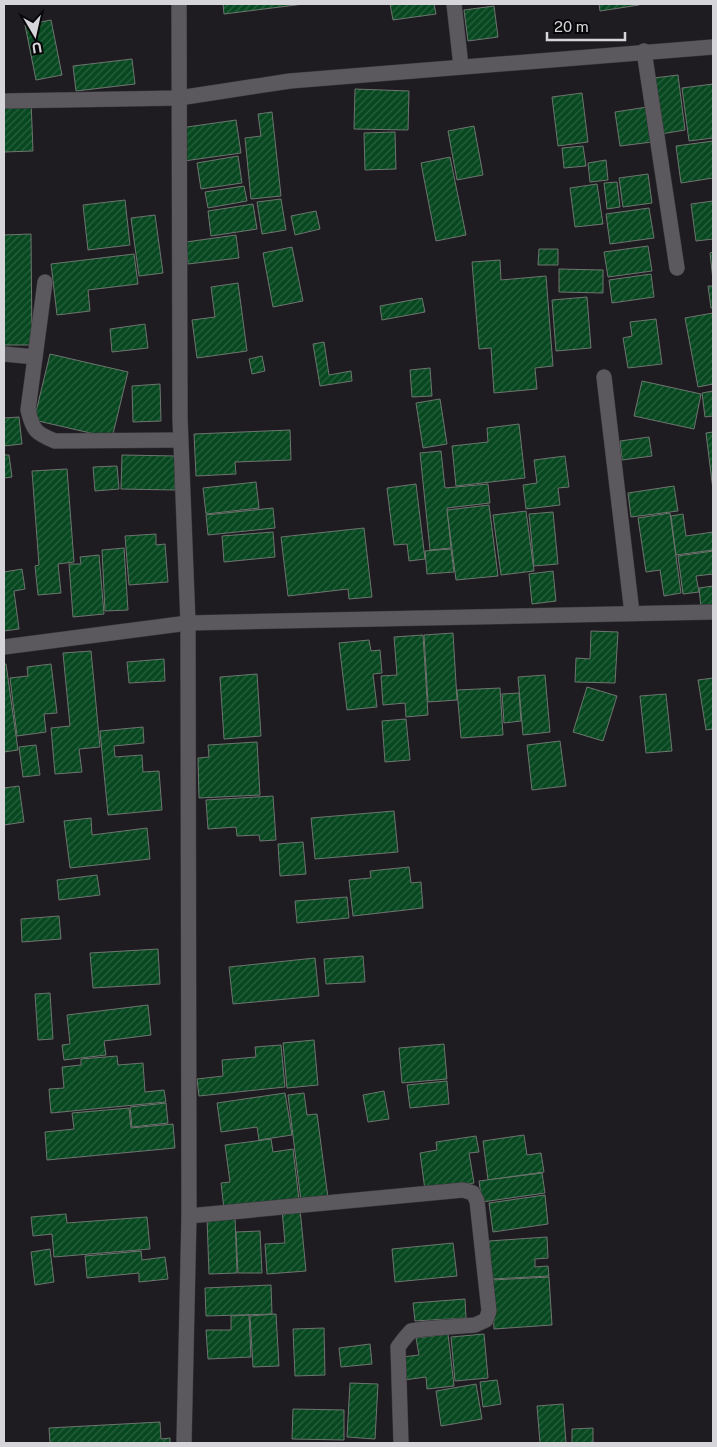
<svg xmlns="http://www.w3.org/2000/svg" width="717" height="1447" font-family="'Public Sans',sans-serif">
<style>
.building{fill:url(#building-hatch);stroke:#6e746f}
.lines{fill:none;stroke-linecap:round;stroke-linejoin:round}
.minor-casing{stroke:#39383c;stroke-width:16}
.minor{stroke:#5b585e;stroke-width:15}
</style>
<defs>
<pattern id="building-hatch" width="6" height="6" patternUnits="userSpaceOnUse" patternTransform="scale(1.25)"><rect width="6" height="6" fill="#074820"/><path d="M-1 1l2-2M0 6l6-6M5 7l2-2" fill="none" stroke="#2a6240"/></pattern>
</defs>
<rect width="100%" height="100%" fill="#1e1c21"/>
<g class="building">
<polygon points="223,4 304,4 224,14"/>
<polygon points="390,4 434,4 436,14 393,20"/>
<polygon points="599,4 639,4 639,5 600,11"/>
<polygon points="494,6 498,37 468,41 464,10"/>
<polygon points="51,20 62,75 36,80 25,25"/>
<polygon points="132,59 135,84 76,91 73,66"/>
<polygon points="678,75 685,130 661,134 654,78"/>
<polygon points="713,84 713,138 689,141 682,88"/>
<polygon points="355,89 409,91 408,130 354,129"/>
<polygon points="582,93 588,142 558,146 552,97"/>
<polygon points="31,101 33,151 4,152 4,102"/>
<polygon points="647,107 652,142 620,146 615,112"/>
<polygon points="272,112 281,196 251,199 245,138 261,136 258,114"/>
<polygon points="236,120 241,153 184,161 180,128"/>
<polygon points="474,126 483,175 457,180 448,131"/>
<polygon points="395,132 396,169 365,170 364,133"/>
<polygon points="713,141 713,178 681,183 676,146"/>
<polygon points="583,146 586,166 564,168 562,148"/>
<polygon points="238,156 242,183 201,189 197,163"/>
<polygon points="450,157 466,235 436,241 421,163"/>
<polygon points="606,160 608,180 590,182 588,163"/>
<polygon points="648,174 652,203 623,207 619,178"/>
<polygon points="617,182 620,207 607,209 604,183"/>
<polygon points="597,184 603,224 575,227 570,188"/>
<polygon points="244,186 247,201 208,208 205,192"/>
<polygon points="281,199 286,230 262,234 257,202"/>
<polygon points="125,200 130,245 88,250 83,205"/>
<polygon points="713,201 713,239 696,241 691,204"/>
<polygon points="253,204 257,229 211,236 208,211"/>
<polygon points="649,208 654,238 610,244 606,214"/>
<polygon points="316,211 320,229 295,235 291,216"/>
<polygon points="155,215 163,273 139,276 131,218"/>
<polygon points="31,234 32,345 4,345 4,235"/>
<polygon points="236,235 239,258 188,264 186,242"/>
<polygon points="648,246 652,271 608,277 604,252"/>
<polygon points="292,247 303,301 273,307 263,253"/>
<polygon points="539,249 558,249 558,265 538,265"/>
<polygon points="713,252 713,280 710,253"/>
<polygon points="134,254 138,284 88,290 90,311 57,315 51,264"/>
<polygon points="500,260 501,280 546,276 553,366 535,368 537,389 494,393 491,348 479,349 472,262"/>
<polygon points="559,269 603,270 603,293 559,292"/>
<polygon points="651,274 654,297 612,303 609,280"/>
<polygon points="238,283 247,351 197,358 192,320 215,317 211,287"/>
<polygon points="708,286 713,286 713,308 711,308"/>
<polygon points="587,297 591,348 556,351 552,300"/>
<polygon points="422,298 425,312 382,320 380,306"/>
<polygon points="713,313 713,384 698,387 685,318"/>
<polygon points="656,319 662,364 628,368 623,338 632,336 630,322"/>
<polygon points="145,324 148,348 112,352 110,329"/>
<polygon points="324,342 329,375 351,371 352,381 320,386 313,344"/>
<polygon points="50,354 128,372 112,438 34,420"/>
<polygon points="262,356 265,371 252,374 249,359"/>
<polygon points="430,368 432,396 412,397 410,370"/>
<polygon points="642,381 701,394 694,429 634,416"/>
<polygon points="160,384 161,421 133,422 132,386"/>
<polygon points="713,391 713,416 705,417 702,393"/>
<polygon points="440,399 447,444 423,448 416,403"/>
<polygon points="19,417 22,444 4,446 4,418"/>
<polygon points="519,424 525,478 456,486 452,446 488,442 487,428"/>
<polygon points="290,430 291,460 235,462 236,474 196,476 194,434"/>
<polygon points="713,432 713,490 706,433"/>
<polygon points="649,437 652,456 622,460 620,441"/>
<polygon points="441,451 445,488 488,484 490,503 447,508 451,548 430,550 420,453"/>
<polygon points="4,455 9,455 12,477 4,478"/>
<polygon points="122,455 176,456 175,490 121,489"/>
<polygon points="565,456 569,487 558,488 560,505 526,509 523,485 537,483 534,460"/>
<polygon points="117,466 119,489 95,491 93,467"/>
<polygon points="67,469 74,562 58,564 61,593 38,595 35,566 39,565 32,471"/>
<polygon points="256,482 259,508 206,514 203,488"/>
<polygon points="416,484 425,559 409,561 407,544 394,545 387,488"/>
<polygon points="674,486 678,511 631,517 628,493"/>
<polygon points="489,505 498,576 456,580 447,510"/>
<polygon points="273,508 275,528 208,535 206,515"/>
<polygon points="526,511 534,571 501,575 493,515"/>
<polygon points="553,512 558,564 534,566 529,514"/>
<polygon points="670,513 681,593 664,596 660,570 646,572 638,518"/>
<polygon points="683,514 686,536 713,532 713,550 676,555 671,516"/>
<polygon points="364,528 372,597 349,599 348,589 288,596 281,537"/>
<polygon points="273,532 275,557 224,562 222,536"/>
<polygon points="156,534 156,545 165,544 168,582 129,585 125,536"/>
<polygon points="124,548 128,610 105,611 102,550"/>
<polygon points="451,549 454,572 427,574 425,551"/>
<polygon points="713,551 713,574 696,576 699,592 683,594 678,556"/>
<polygon points="99,555 104,614 73,617 69,564 81,564 80,557"/>
<polygon points="22,569 25,589 14,591 19,629 4,631 4,572"/>
<polygon points="553,571 556,601 532,604 529,574"/>
<polygon points="713,586 713,607 701,608 699,588"/>
<polygon points="591,631 618,632 615,683 575,682 576,658 590,659"/>
<polygon points="453,633 457,700 428,702 424,635"/>
<polygon points="423,635 428,715 406,717 405,703 383,705 381,676 397,675 394,637"/>
<polygon points="369,640 371,651 380,650 382,673 373,674 377,707 347,710 339,643"/>
<polygon points="91,651 100,747 79,749 82,772 55,774 51,728 70,726 63,653"/>
<polygon points="164,659 165,681 129,683 127,662"/>
<polygon points="4,664 6,664 18,750 4,752"/>
<polygon points="51,664 57,713 44,714 46,732 17,736 10,678 28,676 27,667"/>
<polygon points="257,674 261,736 224,739 220,677"/>
<polygon points="545,675 550,732 523,735 518,677"/>
<polygon points="713,678 713,729 706,730 698,680"/>
<polygon points="587,687 617,696 603,741 573,732"/>
<polygon points="500,688 503,735 461,738 457,690"/>
<polygon points="519,693 521,721 504,723 502,694"/>
<polygon points="666,694 672,751 646,753 640,696"/>
<polygon points="406,719 410,760 385,762 382,721"/>
<polygon points="143,727 144,743 114,746 115,757 142,755 143,772 159,771 162,810 108,815 100,731"/>
<polygon points="560,741 566,786 532,790 527,745"/>
<polygon points="257,742 260,795 199,798 198,758 209,757 208,745"/>
<polygon points="36,745 40,775 23,777 19,747"/>
<polygon points="19,786 24,822 4,825 4,788"/>
<polygon points="273,796 276,840 260,841 259,835 237,836 236,827 208,829 206,800"/>
<polygon points="394,811 398,852 315,859 311,818"/>
<polygon points="91,818 92,835 147,828 150,859 70,868 64,821"/>
<polygon points="303,842 306,874 280,876 278,844"/>
<polygon points="409,867 411,883 421,882 423,908 353,916 349,880 371,878 370,871"/>
<polygon points="97,875 100,895 59,900 57,880"/>
<polygon points="347,897 349,918 297,923 295,901"/>
<polygon points="59,916 61,939 22,942 21,919"/>
<polygon points="158,949 160,984 93,988 90,953"/>
<polygon points="363,956 365,982 326,984 324,959"/>
<polygon points="315,958 319,996 233,1004 229,967"/>
<polygon points="50,993 53,1039 38,1040 35,994"/>
<polygon points="148,1005 151,1035 104,1041 106,1055 64,1060 62,1045 70,1044 67,1015"/>
<polygon points="314,1040 318,1085 287,1088 283,1043"/>
<polygon points="444,1044 447,1079 402,1083 399,1048"/>
<polygon points="281,1045 285,1087 199,1096 197,1079 223,1076 222,1060 256,1057 255,1047"/>
<polygon points="117,1056 118,1065 143,1063 145,1092 164,1090 166,1102 51,1113 49,1089 64,1088 62,1067 81,1065 81,1059"/>
<polygon points="447,1081 449,1104 410,1108 407,1085"/>
<polygon points="384,1091 389,1119 368,1122 363,1095"/>
<polygon points="285,1093 292,1135 259,1140 257,1127 221,1132 217,1103"/>
<polygon points="304,1093 307,1115 317,1114 328,1198 301,1201 288,1095"/>
<polygon points="166,1103 168,1123 132,1127 130,1107"/>
<polygon points="129,1108 131,1128 173,1124 175,1148 47,1160 45,1132 74,1129 72,1113"/>
<polygon points="524,1135 527,1155 541,1153 544,1172 488,1180 483,1141"/>
<polygon points="476,1136 479,1152 469,1153 474,1183 425,1190 420,1153 437,1150 436,1142"/>
<polygon points="271,1139 273,1152 293,1149 299,1200 224,1209 221,1183 230,1182 225,1145"/>
<polygon points="542,1173 545,1193 482,1202 479,1181"/>
<polygon points="545,1195 548,1224 493,1232 489,1203"/>
<polygon points="300,1209 306,1271 267,1274 265,1244 285,1243 282,1210"/>
<polygon points="66,1214 67,1223 147,1217 150,1249 54,1257 52,1234 33,1236 31,1217"/>
<polygon points="235,1217 237,1273 209,1274 207,1218"/>
<polygon points="260,1231 262,1273 238,1273 236,1232"/>
<polygon points="547,1237 548,1258 535,1259 535,1267 548,1266 549,1276 492,1279 489,1241"/>
<polygon points="453,1243 457,1276 395,1282 392,1249"/>
<polygon points="50,1249 54,1282 35,1285 31,1252"/>
<polygon points="141,1251 142,1260 165,1257 168,1279 139,1282 139,1273 87,1278 85,1256"/>
<polygon points="549,1277 552,1325 494,1329 492,1280"/>
<polygon points="271,1285 272,1314 206,1316 205,1288"/>
<polygon points="465,1299 466,1318 415,1321 413,1303"/>
<polygon points="276,1314 279,1366 253,1367 250,1316"/>
<polygon points="249,1315 251,1357 208,1359 206,1330 231,1330 231,1316"/>
<polygon points="324,1328 325,1375 295,1376 293,1329"/>
<polygon points="448,1334 454,1386 427,1389 426,1377 404,1380 402,1357 419,1355 416,1338"/>
<polygon points="484,1334 488,1378 455,1381 451,1337"/>
<polygon points="370,1344 372,1364 341,1367 339,1348"/>
<polygon points="497,1380 501,1404 483,1407 480,1382"/>
<polygon points="350,1383 378,1384 375,1439 347,1437"/>
<polygon points="476,1384 482,1419 441,1426 436,1391"/>
<polygon points="563,1404 566,1443 540,1443 537,1406"/>
<polygon points="293,1409 344,1410 344,1440 292,1439"/>
<polygon points="160,1422 161,1439 170,1438 170,1443 50,1443 49,1428"/>
<polygon points="593,1428 593,1443 572,1443 572,1429"/>
</g>
<g class="lines">
<g class="minor-casing">
<g id="minor">
<polyline points="179,4 180,418 188,623 189,1216 184,1443"/>
<polyline points="454,4 461,66"/>
<polyline points="644,51 677,268"/>
<polyline points="4,101 179,98 290,81 713,47"/>
<path d="M45,282L28,410C33,430 35,433 55,441L180,440"/>
<polyline points="4,354 35,357"/>
<polyline points="604,377 632,613"/>
<polyline points="4,647 188,623 713,612"/>
<polyline points="189,1216 463,1190 473,1193 477,1201 489,1311 486,1320 475,1325 423,1329 411,1331 404,1339 398,1347 401,1443"/>
</g>
</g>
<use href="#minor" class="minor"/>
</g>
<rect width="717" height="1447" fill="none" stroke="#d6d5d9" stroke-width="10"/>
<g transform="translate(35 35) rotate(171)" stroke="#070709" stroke-width="4" paint-order="stroke">
<path d="M0-4L9 19L0 12L-9 19Z" fill="#d6d5d9"/>
<text y="-8" font-size="14" font-weight="bold" text-anchor="middle" fill="#d6d5d9">U</text>
</g>
<path d="M547 32v8h78v-8" fill="none" stroke="#d6d5d9" stroke-width="2.5"/>
<text x="554" y="32" font-size="15" fill="#d6d5d9" stroke="#070709" stroke-width="4" paint-order="stroke">20 m</text>
</svg>
